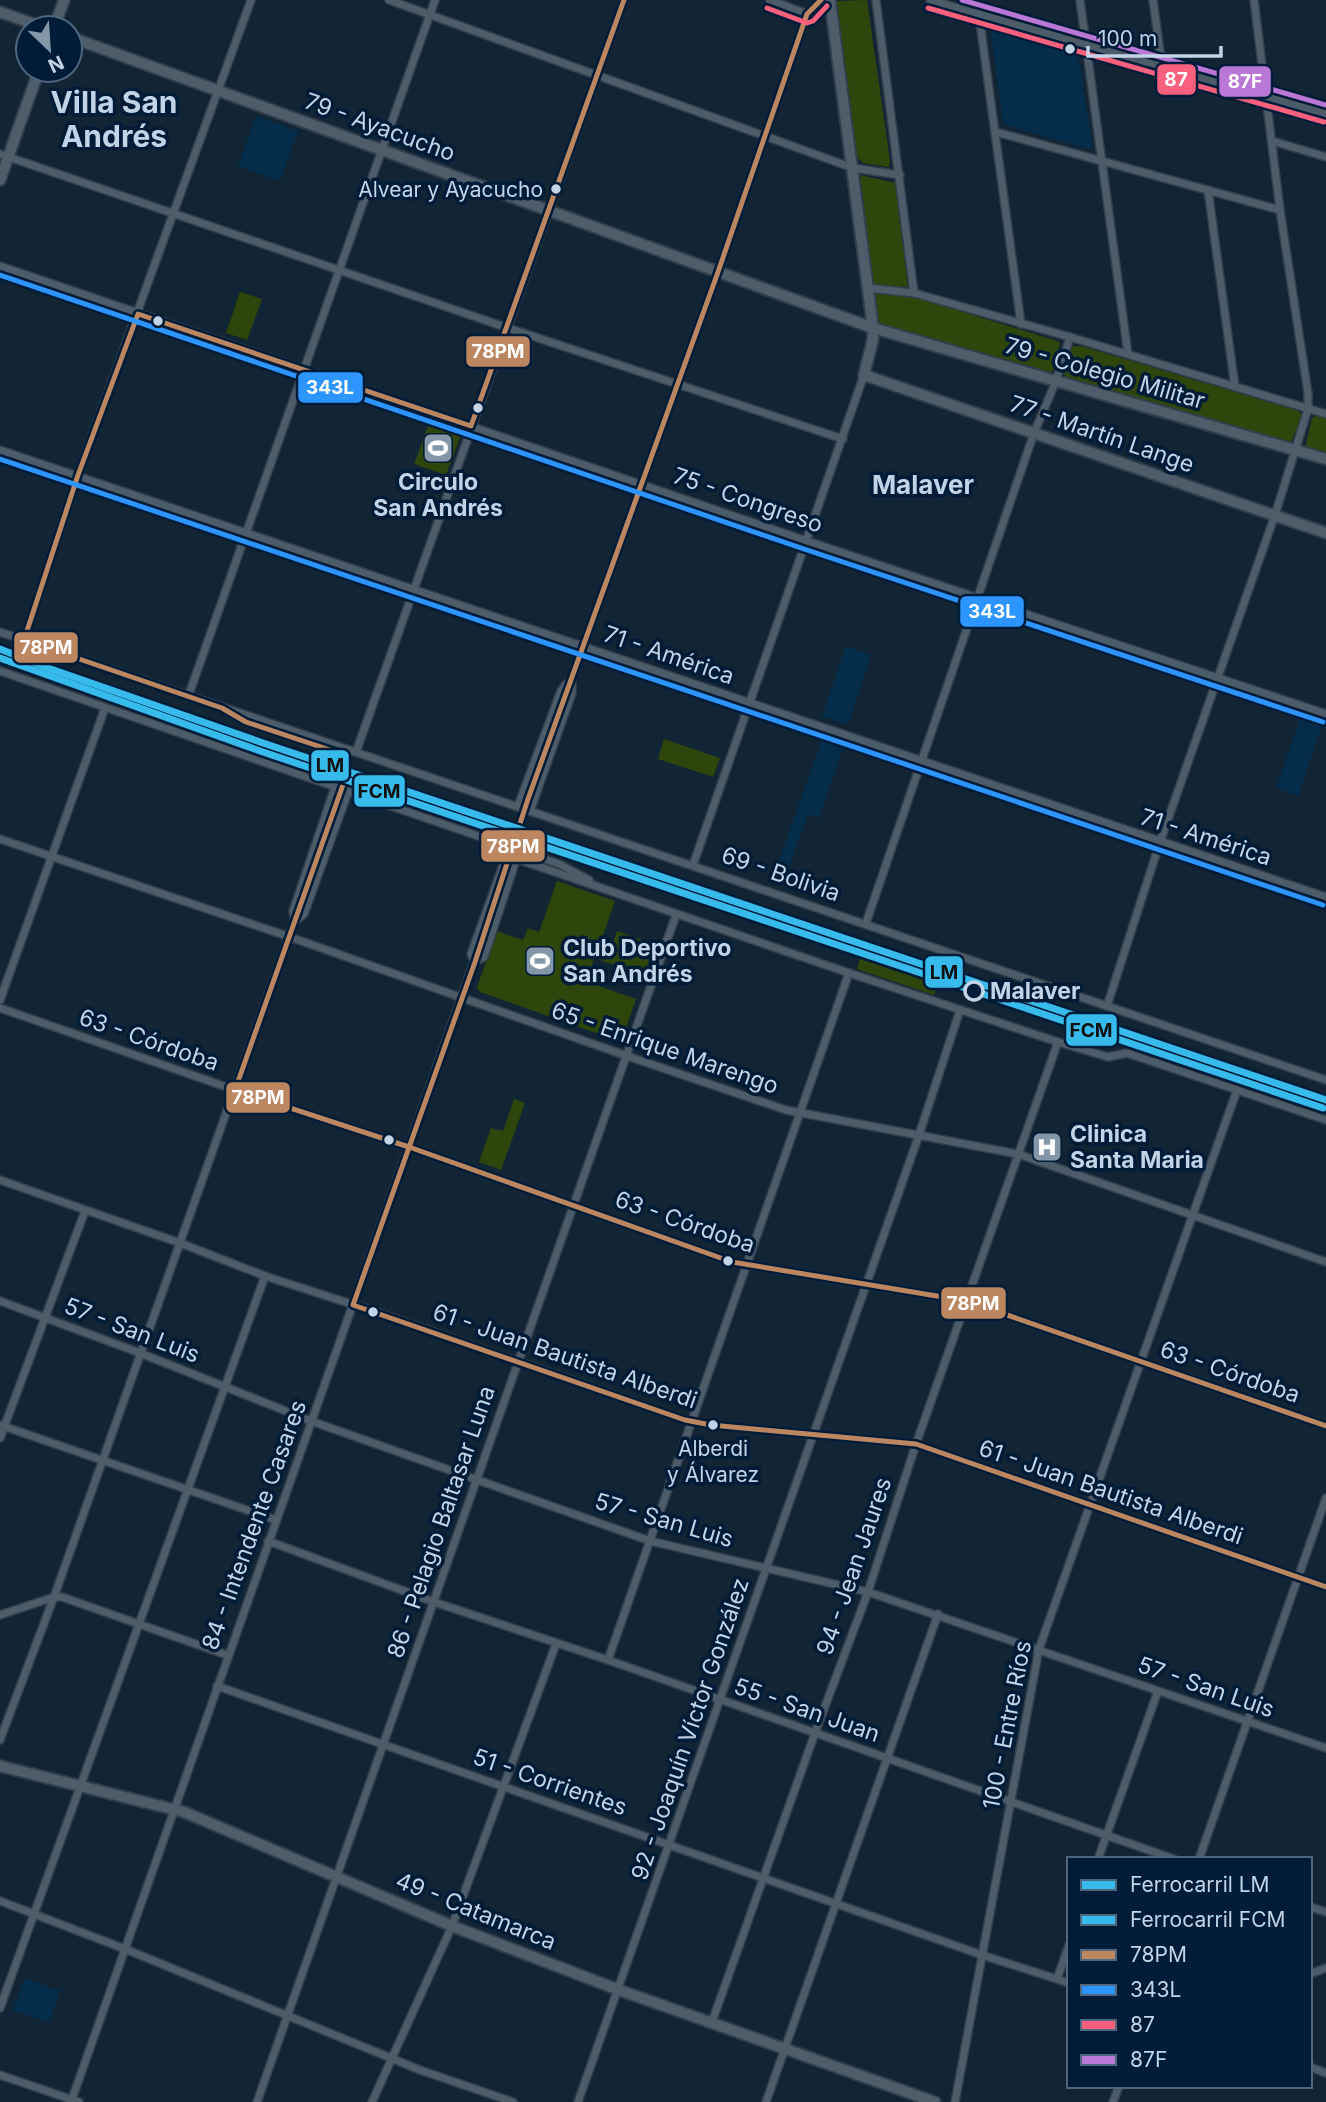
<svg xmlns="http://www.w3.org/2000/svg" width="1326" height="2102" font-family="Inter,sans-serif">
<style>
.built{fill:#042d4b}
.green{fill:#2e460b}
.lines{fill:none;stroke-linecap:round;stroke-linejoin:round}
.street-tunnel{stroke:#2c3f4f;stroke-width:7;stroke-dasharray:7 3.5;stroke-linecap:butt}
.street-casing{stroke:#323e4c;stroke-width:10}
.secondary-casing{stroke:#323e4c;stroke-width:14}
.street{stroke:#4d5c69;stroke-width:7}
.secondary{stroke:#4d5e6a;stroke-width:10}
.bus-1-casing{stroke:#001c38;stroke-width:10}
.bus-2-casing{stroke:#001c38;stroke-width:10}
.bus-3-casing{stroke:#001c38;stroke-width:10}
.bus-4-casing{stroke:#001c38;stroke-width:10}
.bus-1{stroke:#bb8660;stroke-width:5}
.bus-2{stroke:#2d95ff;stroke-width:5}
.bus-3{stroke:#f8607d;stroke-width:5}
.bus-4{stroke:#ba77d6;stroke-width:5}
.rail-1-casing{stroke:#001c38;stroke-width:12}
.rail-2-casing{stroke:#001c38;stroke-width:12}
.rail-1{stroke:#37bbed;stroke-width:7}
.rail-2{stroke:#37bbed;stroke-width:7}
.bus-dot{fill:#c2d4e7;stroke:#001c38;stroke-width:2.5}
.stop-dot{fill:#001c38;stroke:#c2d4e7;stroke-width:3.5}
.labels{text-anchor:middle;stroke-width:7;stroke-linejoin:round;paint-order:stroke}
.bus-label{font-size:21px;fill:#c2d4e7;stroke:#001c38;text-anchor:end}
.street-label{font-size:23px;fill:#c2d4e7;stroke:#001c38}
.poi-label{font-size:23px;font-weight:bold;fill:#c2d4e7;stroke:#001c38;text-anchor:start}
.stop-label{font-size:23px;font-weight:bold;fill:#c2d4e7;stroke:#001c38;text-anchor:start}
.quarter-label{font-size:26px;font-weight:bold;fill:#c2d4e7;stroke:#001c38}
.district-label{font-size:30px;font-weight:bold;fill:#c2d4e7;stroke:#001c38}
.line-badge{stroke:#001c38;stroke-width:2.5}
.badge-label{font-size:19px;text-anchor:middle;font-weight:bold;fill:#fff}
.pale-badge-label{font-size:19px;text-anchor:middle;font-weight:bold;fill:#111}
</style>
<rect width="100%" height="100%" fill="#112534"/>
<g class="built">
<polygon points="995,29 1078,53 1092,146 1089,149 1006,125 1003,122 991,32"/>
<polygon points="256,116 298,131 280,181 238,166"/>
<polygon points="846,646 871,655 848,725 822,716"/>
<polygon points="1301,716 1323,723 1298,796 1276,788"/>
<polygon points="823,737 844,745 819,818 808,814 782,886 771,883"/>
<polygon points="25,1978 60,1991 49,2023 13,2010"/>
</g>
<g class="green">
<polygon points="867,0 890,161 889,167 863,163 857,157 836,5 837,1"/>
<polygon points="860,175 895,183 908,287 873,285"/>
<polygon points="240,292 262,299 247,340 226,333"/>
<polygon points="877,293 918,298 1054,340 1060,343 1054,369 1050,373 1046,373 880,325 877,321 873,295"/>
<polygon points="1074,346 1081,346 1299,411 1302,416 1290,445 1067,380 1063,371 1070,348"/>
<polygon points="1317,415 1326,417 1326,456 1305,448 1312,418"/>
<polygon points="430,421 462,432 446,475 414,464"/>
<polygon points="664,739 720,758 713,777 658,759"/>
<polygon points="557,881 615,901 601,941 612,945 617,931 655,944 644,975 594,958 592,964 597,972 593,984 636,999 622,1040 619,1041 480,992 477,987 497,931 523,940 528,928 539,932"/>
<polygon points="860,958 937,984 934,995 857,969"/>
<polygon points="514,1099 525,1103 501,1170 479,1162 491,1128 503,1131"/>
</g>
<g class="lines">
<g class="street-tunnel">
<polyline points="340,793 348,770 346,761"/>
<polyline points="511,857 528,799"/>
</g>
<g class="street-casing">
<g id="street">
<polyline points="389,0 853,168 900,175"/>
<polyline points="770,0 807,14"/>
<polyline points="876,0 914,293"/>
<polyline points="930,0 1326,114"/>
<polyline points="977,0 1021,324"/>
<polyline points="1080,0 1128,354"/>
<polyline points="1153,0 1162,66"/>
<polyline points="996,132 1280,210"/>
<polyline points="1272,141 1326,157"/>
<polyline points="0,154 508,328 843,439"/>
<polyline points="1208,190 1235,387"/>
<polyline points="0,266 807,541 1326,714"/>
<polyline points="868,288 914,293 1070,337 1326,414"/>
<polyline points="0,450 1326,897"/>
<polyline points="0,632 1326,1080"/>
<polyline points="24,640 78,475 251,0"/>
<polyline points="0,671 559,864 589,880"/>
<polyline points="188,697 435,0"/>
<polyline points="232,714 246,722 339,753 346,761"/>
<polyline points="356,752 624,0"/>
<polyline points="528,799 718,272 807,14 821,0"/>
<polyline points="518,806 561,691 566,684"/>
<polyline points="530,811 572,693 572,683"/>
<polyline points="0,839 290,937 627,1056 786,1110 1018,1154 1326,1262"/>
<polyline points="517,859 849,973 1058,1042 1108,1057 1127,1053 1326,1120"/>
<polyline points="693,865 864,375"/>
<polyline points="297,920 304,914 348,792"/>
<polyline points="295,921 293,911 335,787"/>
<polyline points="866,923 1034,433 1056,381 1070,337"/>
<polyline points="476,961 484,957 517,857"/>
<polyline points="475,962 471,954 510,846"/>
<polyline points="0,1000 105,708"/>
<polyline points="1107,1006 1160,842 1275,515 1308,409 1308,393 1280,210 1254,0"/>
<polyline points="0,1008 235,1090 409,1147 732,1262 967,1301 1326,1426"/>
<polyline points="0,1180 180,1243 265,1276 373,1311 685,1420 711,1425 916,1444 1326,1587"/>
<polyline points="0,1301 140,1353 311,1421 650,1541 868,1592 1326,1748"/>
<polyline points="0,1425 276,1520"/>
<polyline points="0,1438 85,1211"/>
<polyline points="268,1541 434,1602 608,1660 1174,1859"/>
<polyline points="0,1615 54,1597 62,1597 227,1655"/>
<polyline points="608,1660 849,973"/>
<polyline points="217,1686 982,1955 1069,1983"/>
<polyline points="0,1740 54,1597 340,793"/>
<polyline points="1098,1859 1158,1691"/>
<polyline points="1199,1859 1326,1498"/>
<polyline points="0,1901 125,1949 420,2070 513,2102"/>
<polyline points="1310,1907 1326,1912"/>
<polyline points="1310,1974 1326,1968"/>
<polyline points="1057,1979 1069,1945"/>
<polyline points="0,2008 265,1276"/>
<polyline points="712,2022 815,1733 868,1592 916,1444 1058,1042"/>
<polyline points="1310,2067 1326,2073"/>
<polyline points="0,2075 79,2102"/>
<polyline points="71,2102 511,857"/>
<polyline points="257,2102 676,915"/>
<polyline points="372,2102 452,1926 556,1644"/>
<polyline points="578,2102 919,1135 960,1010"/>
<polyline points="766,2102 938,1614"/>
<polyline points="955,2102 1039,1649 1237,1090"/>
<polyline points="1113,2102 1119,2086"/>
</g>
</g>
<g class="secondary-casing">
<g id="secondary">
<polyline points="830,0 873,328 873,339 864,375 1326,533"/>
<polyline points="0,12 45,28"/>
<polyline points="54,28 64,0"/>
<polyline points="70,37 873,328 1326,459"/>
<polyline points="0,180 39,70"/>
<polyline points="0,1766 184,1812 452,1926 619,1990 935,2102"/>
</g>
</g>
<use href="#street" class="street"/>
<use href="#secondary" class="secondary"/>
<g class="bus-1-casing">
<g id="bus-1">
<polyline points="624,0 471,426 138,314 78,475 24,640 222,708 246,722 339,753 346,767 344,782 235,1090 409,1147 732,1262 967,1301 1326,1426"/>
<polyline points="821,0 807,14 718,272 528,799 475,962 353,1305 685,1420 711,1425 916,1444 1326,1587"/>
</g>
</g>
<g class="bus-2-casing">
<g id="bus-2">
<polyline points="0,275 804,549 1323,722"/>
<polyline points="0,459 1323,905"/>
</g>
</g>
<g class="bus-3-casing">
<g id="bus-3">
<polyline points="767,8 807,23 813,21 827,6"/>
<polyline points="928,8 1324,122"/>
</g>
</g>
<g class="bus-4-casing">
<polyline id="bus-4" points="962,0 1326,105"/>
</g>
<use href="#bus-1" class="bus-1"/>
<use href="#bus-2" class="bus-2"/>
<use href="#bus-3" class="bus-3"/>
<use href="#bus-4" class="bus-4"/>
<g class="rail-1-casing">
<polyline id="rail-1" points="0,649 45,667 263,743 1326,1100"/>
</g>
<g class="rail-2-casing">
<polyline id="rail-2" points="0,658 260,751 1323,1108"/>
</g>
<use href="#rail-1" class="rail-1"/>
<use href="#rail-2" class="rail-2"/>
</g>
<defs>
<g id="stadium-square" transform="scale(1.575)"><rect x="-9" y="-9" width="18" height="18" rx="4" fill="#8497a8" stroke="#001c38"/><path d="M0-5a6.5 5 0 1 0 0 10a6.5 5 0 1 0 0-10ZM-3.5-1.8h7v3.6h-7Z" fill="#fff"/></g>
<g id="hospital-square" transform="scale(1.575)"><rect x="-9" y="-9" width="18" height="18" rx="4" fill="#8497a8" stroke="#001c38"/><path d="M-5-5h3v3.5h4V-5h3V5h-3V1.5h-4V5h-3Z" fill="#fff"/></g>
</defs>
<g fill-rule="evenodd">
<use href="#stadium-square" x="438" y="448"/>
<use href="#stadium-square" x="540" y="961"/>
<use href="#hospital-square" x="1047" y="1147"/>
</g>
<g class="bus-dot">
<circle cx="1070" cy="49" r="6"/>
<circle cx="556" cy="189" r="6"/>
<circle cx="158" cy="321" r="6"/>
<circle cx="478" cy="408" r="6"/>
<circle cx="389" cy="1140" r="6"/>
<circle cx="728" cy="1261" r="6"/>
<circle cx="373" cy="1312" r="6"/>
<circle cx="713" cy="1425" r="6"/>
</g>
<circle class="stop-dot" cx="974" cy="991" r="9"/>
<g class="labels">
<g class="bus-label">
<text x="543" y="197">Alvear y Ayacucho</text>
<text x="713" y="1456" text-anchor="middle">Alberdi<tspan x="713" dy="26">y Álvarez</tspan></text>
</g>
<g class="street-label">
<text transform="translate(380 127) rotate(20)" y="8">79 - Ayacucho</text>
<text transform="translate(1105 373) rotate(16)" y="8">79 - Colegio Militar</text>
<text transform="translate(1102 434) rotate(19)" y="8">77 - Martín Lange</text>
<text transform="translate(748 500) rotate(19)" y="8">75 - Congreso</text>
<text transform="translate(669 655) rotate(19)" y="8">71 - América</text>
<text transform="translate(1206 837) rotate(18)" y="8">71 - América</text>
<text transform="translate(781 874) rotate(19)" y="8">69 - Bolivia</text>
<text transform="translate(149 1040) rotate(19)" y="8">63 - Córdoba</text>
<text transform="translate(665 1048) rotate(19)" y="8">65 - Enrique Marengo</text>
<text transform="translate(685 1222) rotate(19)" y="8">63 - Córdoba</text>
<text transform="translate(132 1330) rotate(21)" y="8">57 - San Luis</text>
<text transform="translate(565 1356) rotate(19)" y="8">61 - Juan Bautista Alberdi</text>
<text transform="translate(1230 1372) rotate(19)" y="8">63 - Córdoba</text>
<text transform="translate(1111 1492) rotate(19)" y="8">61 - Juan Bautista Alberdi</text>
<text transform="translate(664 1520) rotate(16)" y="8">57 - San Luis</text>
<text transform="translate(441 1522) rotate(-71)" y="8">86 - Pelagio Baltasar Luna</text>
<text transform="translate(254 1525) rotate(-70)" y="8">84 - Intendente Casares</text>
<text transform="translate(854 1566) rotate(-71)" y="8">94 - Jean Jaures</text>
<text transform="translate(1206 1687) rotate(19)" y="8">57 - San Luis</text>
<text transform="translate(807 1710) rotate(19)" y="8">55 - San Juan</text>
<text transform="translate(1007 1725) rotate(-79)" y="8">100 - Entre Ríos</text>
<text transform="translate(690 1729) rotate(-71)" y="8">92 - Joaquín Víctor González</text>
<text transform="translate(550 1782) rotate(19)" y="8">51 - Corrientes</text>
<text transform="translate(476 1911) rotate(22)" y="8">49 - Catamarca</text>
</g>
<g class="poi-label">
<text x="438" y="490" text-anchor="middle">Circulo<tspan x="438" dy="26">San Andrés</tspan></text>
<text x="563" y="956">Club Deportivo<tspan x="563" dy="26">San Andrés</tspan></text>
<text x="1070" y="1142">Clinica<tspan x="1070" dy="26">Santa Maria</tspan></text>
</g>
<g class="stop-label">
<text x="990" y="999">Malaver</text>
</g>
<g class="quarter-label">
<text x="923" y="494">Malaver</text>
</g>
<g class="district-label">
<text x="114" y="113">Villa San<tspan x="114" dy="34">Andrés</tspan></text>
</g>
</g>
<g class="line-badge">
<rect x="1156" y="63" width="41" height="33" rx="7" fill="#f8607d"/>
<rect x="1218" y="65" width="54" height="33" rx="7" fill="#ba77d6"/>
<rect x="465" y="335" width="66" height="33" rx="7" fill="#bb8660"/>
<rect x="297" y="371" width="67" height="33" rx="7" fill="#2d95ff"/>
<rect x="959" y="595" width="66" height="33" rx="7" fill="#2d95ff"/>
<rect x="13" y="631" width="66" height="33" rx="7" fill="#bb8660"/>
<rect x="310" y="749" width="40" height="33" rx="7" fill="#37bbed"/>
<rect x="353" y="774" width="53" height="34" rx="7" fill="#37bbed"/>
<rect x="480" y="829" width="66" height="34" rx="7" fill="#bb8660"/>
<rect x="924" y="955" width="40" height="34" rx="7" fill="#37bbed"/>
<rect x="1065" y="1013" width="53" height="34" rx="7" fill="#37bbed"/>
<rect x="225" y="1081" width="66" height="33" rx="7" fill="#bb8660"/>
<rect x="940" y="1286" width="67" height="34" rx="7" fill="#bb8660"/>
</g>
<g class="badge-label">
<text x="1176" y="86">87</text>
<text x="1245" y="88">87F</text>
<text x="498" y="358">78PM</text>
<text x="330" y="394">343L</text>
<text x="992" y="618">343L</text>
<text x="46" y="654">78PM</text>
<text x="513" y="853">78PM</text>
<text x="258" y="1104">78PM</text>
<text x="973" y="1310">78PM</text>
</g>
<g class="pale-badge-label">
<text x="330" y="772">LM</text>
<text x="379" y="798">FCM</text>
<text x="944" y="979">LM</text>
<text x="1091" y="1037">FCM</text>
</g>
<rect x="1067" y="1857" width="245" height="231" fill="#001c38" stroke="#4e667e" stroke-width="2"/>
<rect x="1081" y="1880" width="35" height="10" fill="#37bbed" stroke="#4e667e" stroke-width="2"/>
<text x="1130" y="1892" font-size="21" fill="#c2d4e7">Ferrocarril LM</text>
<rect x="1081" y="1915" width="35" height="10" fill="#37bbed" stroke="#4e667e" stroke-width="2"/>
<text x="1130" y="1927" font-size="21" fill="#c2d4e7">Ferrocarril FCM</text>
<rect x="1081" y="1950" width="35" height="10" fill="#bb8660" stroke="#4e667e" stroke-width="2"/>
<text x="1130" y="1962" font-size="21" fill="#c2d4e7">78PM</text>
<rect x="1081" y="1985" width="35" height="10" fill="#2d95ff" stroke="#4e667e" stroke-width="2"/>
<text x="1130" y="1997" font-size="21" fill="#c2d4e7">343L</text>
<rect x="1081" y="2020" width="35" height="10" fill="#f8607d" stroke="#4e667e" stroke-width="2"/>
<text x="1130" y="2032" font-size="21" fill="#c2d4e7">87</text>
<rect x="1081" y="2055" width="35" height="10" fill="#ba77d6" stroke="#4e667e" stroke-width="2"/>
<text x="1130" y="2067" font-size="21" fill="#c2d4e7">87F</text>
<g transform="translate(49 49) rotate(155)"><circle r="33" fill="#001c38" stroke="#4e667e" stroke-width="2"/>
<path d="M0-5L12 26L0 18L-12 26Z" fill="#8497a8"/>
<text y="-10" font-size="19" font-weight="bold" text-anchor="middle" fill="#c2d4e7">N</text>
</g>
<path d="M1088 46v10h133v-10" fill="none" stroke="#c2d4e7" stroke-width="3.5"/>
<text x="1098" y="46" font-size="21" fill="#c2d4e7" stroke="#001c38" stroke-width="5" paint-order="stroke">100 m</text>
</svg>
